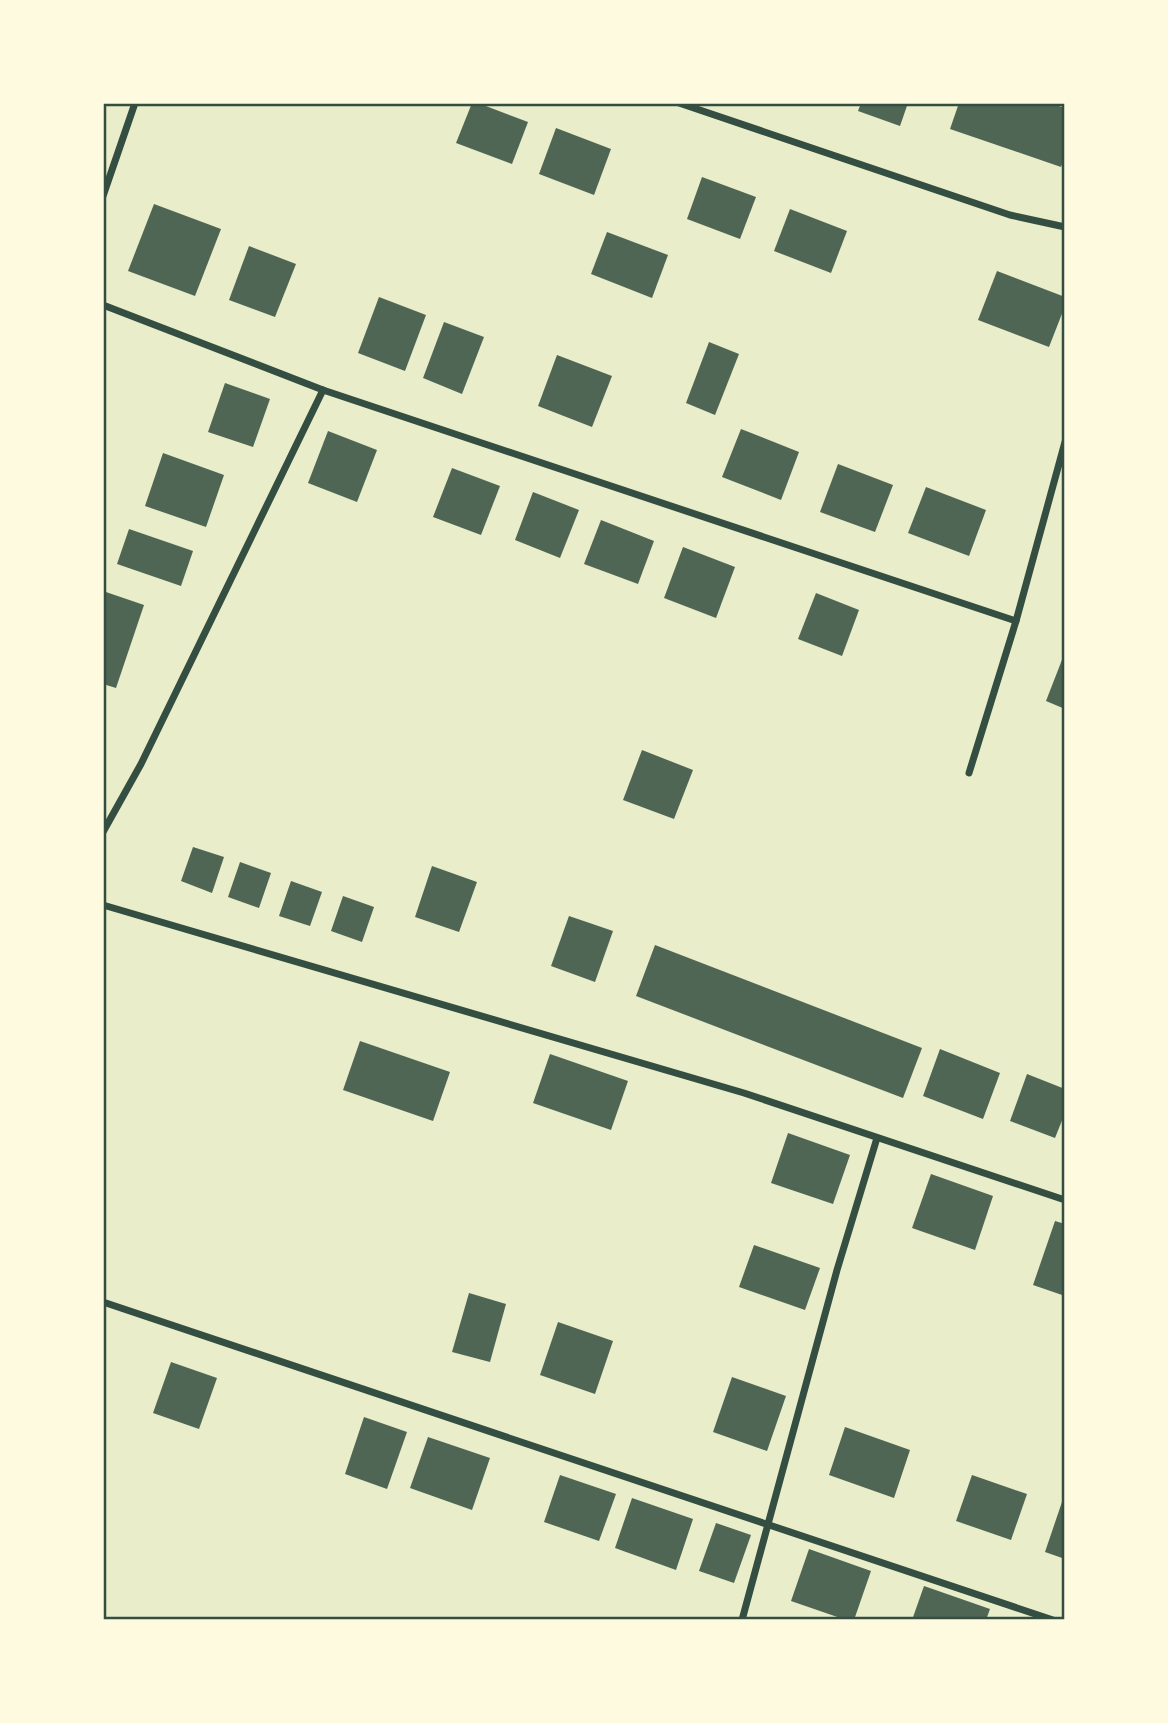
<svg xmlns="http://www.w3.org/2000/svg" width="1168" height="1723" font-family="'Times New Roman',serif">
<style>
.building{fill:#4f6655}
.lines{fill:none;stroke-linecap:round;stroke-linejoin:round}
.minor{stroke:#344e41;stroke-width:7}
.neatline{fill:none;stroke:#344e41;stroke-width:2.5}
</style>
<rect width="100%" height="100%" fill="#e9edc9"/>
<g class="building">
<polygon points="472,103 478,103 528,122 512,164 456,143"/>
<polygon points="861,103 908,103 900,126 858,111"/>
<polygon points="959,103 1050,103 1065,108 1065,156 1061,167 950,129"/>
<polygon points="556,128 611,149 594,195 539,174"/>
<polygon points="702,177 756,197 740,239 687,219"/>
<polygon points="154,204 221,229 195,296 128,271"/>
<polygon points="790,209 847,231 831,273 774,251"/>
<polygon points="607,232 668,255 652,298 591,274"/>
<polygon points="249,246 296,264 275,317 229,300"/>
<polygon points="997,271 1065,297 1065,306 1049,347 978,320"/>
<polygon points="379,297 426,315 405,371 358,353"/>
<polygon points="444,322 484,337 462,394 423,378"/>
<polygon points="709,342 739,354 715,415 686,403"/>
<polygon points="557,355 612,376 592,427 538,406"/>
<polygon points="225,383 270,399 253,447 208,432"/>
<polygon points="741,429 799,452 781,500 722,477"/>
<polygon points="328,431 377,450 357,502 308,483"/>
<polygon points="163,453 224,475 206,527 145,506"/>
<polygon points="838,464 893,485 875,532 820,512"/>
<polygon points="452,468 500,486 481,535 433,517"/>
<polygon points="926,487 986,510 969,556 908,533"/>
<polygon points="533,492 579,510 560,558 515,540"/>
<polygon points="601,520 654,541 638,584 584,564"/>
<polygon points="129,529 193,551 181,586 117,564"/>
<polygon points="683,547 735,567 716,618 664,598"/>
<polygon points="103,591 144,605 116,688 103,684"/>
<polygon points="816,593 859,610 842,656 798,639"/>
<polygon points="1065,652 1065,709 1046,701"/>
<polygon points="642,750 693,770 674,819 623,800"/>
<polygon points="193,847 224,857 212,893 181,881"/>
<polygon points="240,862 271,873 259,908 228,897"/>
<polygon points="432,866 477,882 459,932 415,917"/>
<polygon points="291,881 322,892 310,926 279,916"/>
<polygon points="343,896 374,907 362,942 331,931"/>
<polygon points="569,916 613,931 595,982 551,966"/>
<polygon points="655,945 922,1048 903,1098 636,996"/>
<polygon points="360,1041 450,1072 433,1121 343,1090"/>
<polygon points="940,1049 1000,1073 983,1119 923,1096"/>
<polygon points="550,1054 628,1081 611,1130 533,1103"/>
<polygon points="1027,1074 1065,1089 1065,1113 1055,1138 1010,1121"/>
<polygon points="788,1133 850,1155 833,1204 771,1183"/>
<polygon points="931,1174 993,1196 975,1250 912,1228"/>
<polygon points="1055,1221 1065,1224 1065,1296 1033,1285"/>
<polygon points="754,1245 820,1268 805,1310 739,1287"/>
<polygon points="469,1293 506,1304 490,1362 452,1352"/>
<polygon points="558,1322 613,1341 595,1394 540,1375"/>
<polygon points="171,1362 217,1378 199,1429 153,1413"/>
<polygon points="732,1377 786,1396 767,1451 713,1432"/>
<polygon points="364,1417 407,1432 387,1489 345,1474"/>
<polygon points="845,1427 910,1450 894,1498 829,1475"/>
<polygon points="428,1437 490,1458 472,1510 410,1488"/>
<polygon points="560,1475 616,1494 599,1541 544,1522"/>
<polygon points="972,1475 1027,1494 1011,1540 956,1521"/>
<polygon points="1064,1496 1065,1496 1065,1559 1045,1552"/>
<polygon points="632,1498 693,1519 676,1570 615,1548"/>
<polygon points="716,1523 751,1535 734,1583 699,1571"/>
<polygon points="809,1549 871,1571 854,1620 846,1620 791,1601"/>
<polygon points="924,1586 990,1609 986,1620 912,1620"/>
</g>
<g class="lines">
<g class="minor">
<polyline points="679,103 1010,215 1065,227"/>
<polyline points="103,196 135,103"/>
<polyline points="103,305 323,390 1016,621"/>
<polyline points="969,773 1016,621 1065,442"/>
<polyline points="103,832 141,764 323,390"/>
<polyline points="103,905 744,1093 1065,1200"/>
<polyline points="103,1302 1053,1620"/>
<polyline points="742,1620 837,1270 877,1138"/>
</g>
</g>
<rect width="1168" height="1723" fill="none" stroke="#fefae0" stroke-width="210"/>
<rect x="105" y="105" width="958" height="1513" class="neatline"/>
</svg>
